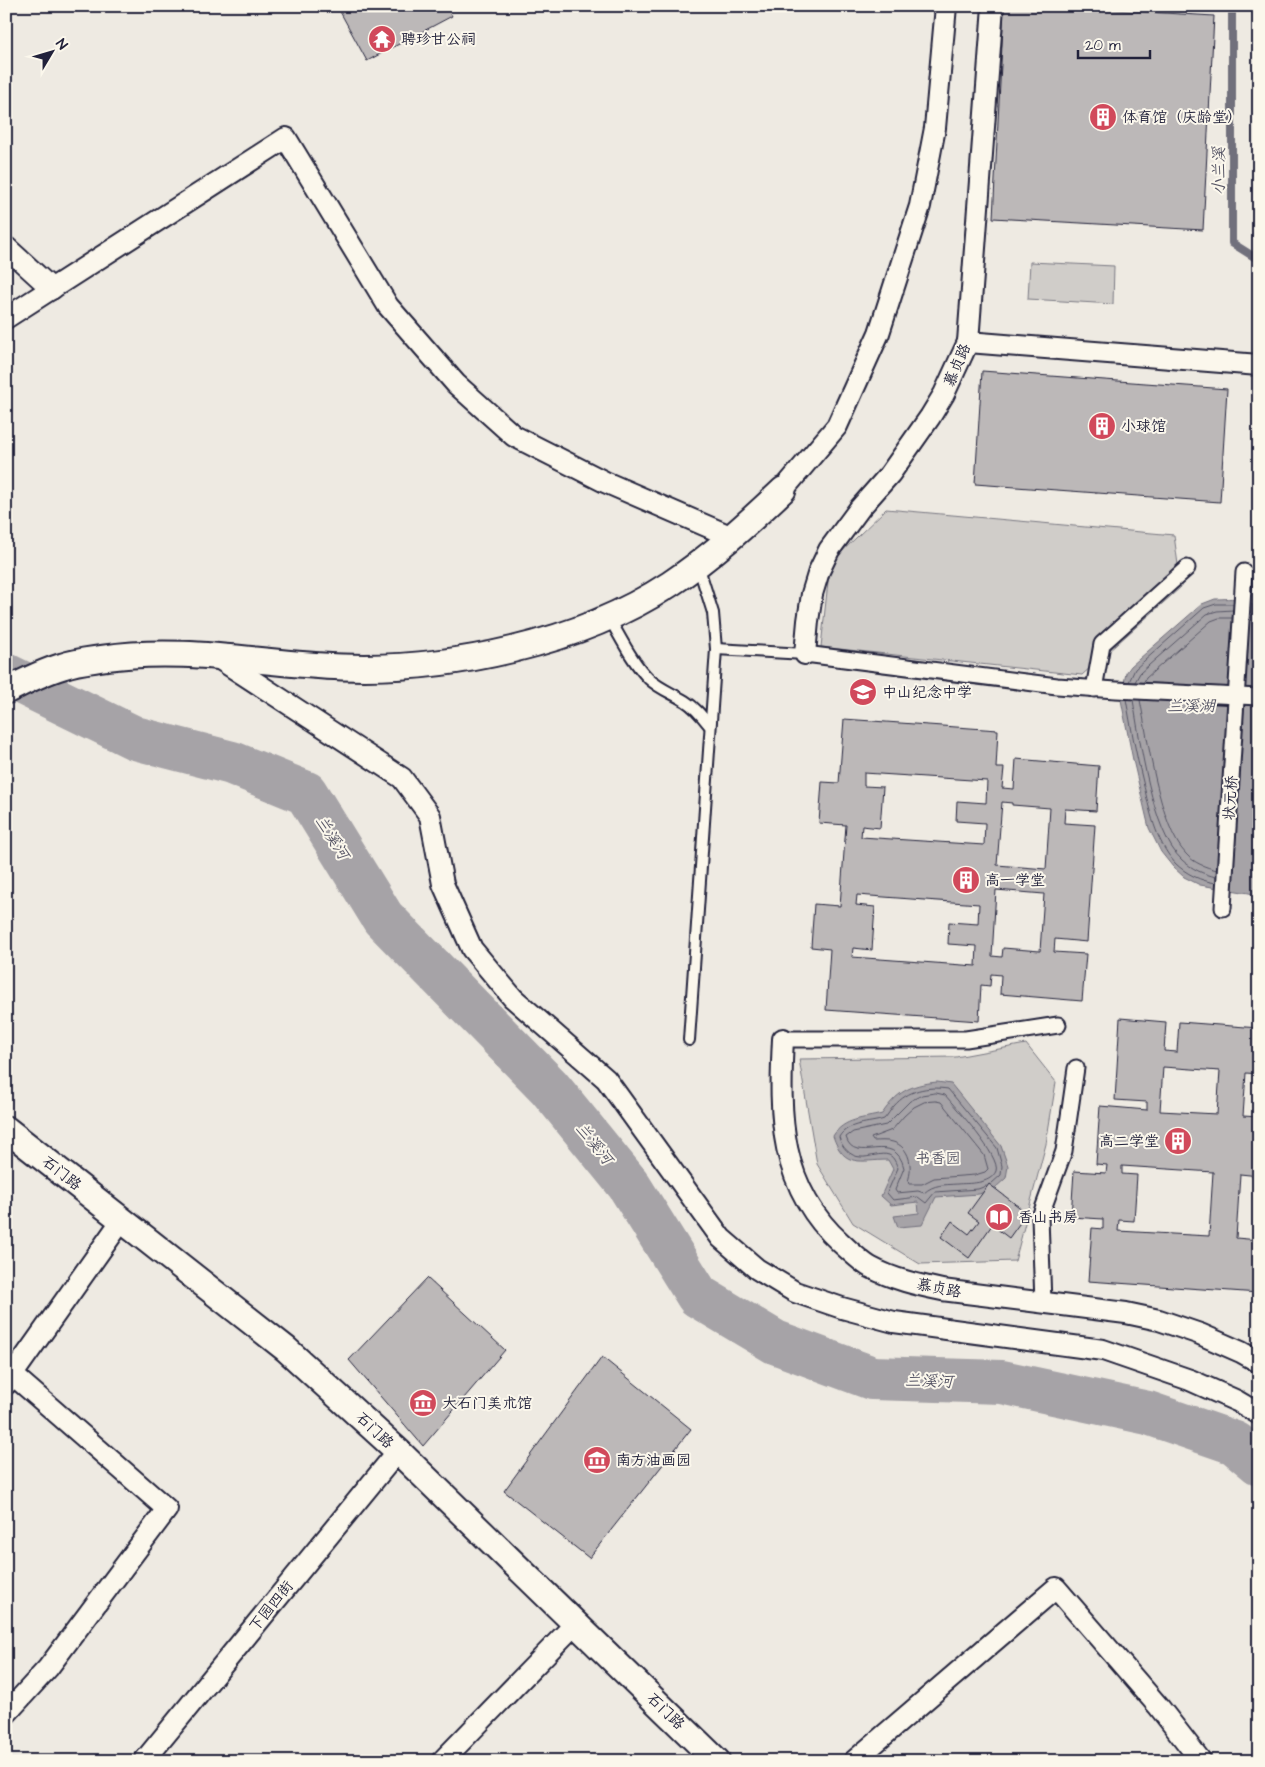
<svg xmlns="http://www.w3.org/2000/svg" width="1265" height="1767" font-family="'Architects Daughter','LXGW WenKai TC',sans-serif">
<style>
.green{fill:#d0cdc9;stroke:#797882}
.water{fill:#a6a3a7;stroke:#716f7c}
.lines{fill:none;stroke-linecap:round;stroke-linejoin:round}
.shore{stroke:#575666;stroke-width:1}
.stream{stroke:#716f7c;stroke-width:8}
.river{stroke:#a6a3a7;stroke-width:44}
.building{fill:#bcb8b8;stroke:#22223b;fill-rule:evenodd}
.service-casing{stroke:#22223b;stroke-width:14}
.pedestrian-casing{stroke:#22223b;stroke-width:19}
.minor-casing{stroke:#22223b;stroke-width:24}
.tertiary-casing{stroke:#22223b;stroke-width:29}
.service{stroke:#fbf7ec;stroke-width:10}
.pedestrian{stroke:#fbf7ec;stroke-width:15}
.minor{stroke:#fbf7ec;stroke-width:20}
.tertiary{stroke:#fbf7ec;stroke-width:25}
.labels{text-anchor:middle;stroke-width:4;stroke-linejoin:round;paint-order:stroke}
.poi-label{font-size:15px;fill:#22223b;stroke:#fbf7ec;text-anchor:start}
.street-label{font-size:15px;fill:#22223b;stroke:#fbf7ec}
.park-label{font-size:15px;fill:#565566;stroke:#fbf7ec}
.water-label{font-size:16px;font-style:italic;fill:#575666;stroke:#fbf7ec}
</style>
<rect width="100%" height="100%" fill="#eeeae2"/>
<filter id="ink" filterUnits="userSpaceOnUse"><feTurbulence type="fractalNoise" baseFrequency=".02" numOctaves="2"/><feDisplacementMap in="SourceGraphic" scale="10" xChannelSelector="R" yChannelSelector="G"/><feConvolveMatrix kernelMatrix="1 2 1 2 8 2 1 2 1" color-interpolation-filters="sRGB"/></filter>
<g filter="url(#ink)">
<g class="green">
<polygon points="1030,262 1114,266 1113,304 1028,299"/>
<polygon points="886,509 1174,535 1181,587 1082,675 821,647 830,563"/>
<polygon points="1026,1044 1056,1082 1046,1144 1015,1261 920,1264 853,1223 817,1164 799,1059 956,1057"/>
</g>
<g class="water">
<path d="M1215,599C1234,599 1249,594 1259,614V896L1249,893L1200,885L1184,877L1173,867L1161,852L1149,828L1133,760L1121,700L1124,683L1126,673L1131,666L1202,604Z"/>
<path d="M937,1082L951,1084L1001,1146L1008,1166L1006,1178L995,1188L979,1194L936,1197L922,1225L898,1227L894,1216L919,1213L918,1202L891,1205L881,1196L893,1169L888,1160C861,1160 844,1169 833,1136C844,1118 863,1119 882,1114C897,1092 909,1085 937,1082Z"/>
</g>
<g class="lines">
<g class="shore">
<polyline points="1129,682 1135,669 1204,608 1216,604 1233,604"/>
<polyline points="1135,682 1140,673 1207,614 1217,611 1233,610"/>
<polyline points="1143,683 1146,678 1211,621 1219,618 1232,618"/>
<path d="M1126,699C1131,727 1136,755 1143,782C1150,811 1155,840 1175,863C1186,874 1201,881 1216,883"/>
<path d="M1133,700C1140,740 1152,833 1182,860C1192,869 1203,874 1216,877"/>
<path d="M1140,700C1148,739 1159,826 1186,854C1194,863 1205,867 1217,870"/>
<path d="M936,1093L945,1095C956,1108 1001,1157 996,1171C990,1185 968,1183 957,1184C944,1185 934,1184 924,1193L918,1191L897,1193L895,1190L904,1168C895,1128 854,1167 846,1137L853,1132L886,1125L910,1101L922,1095Z"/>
<path d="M936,1101L941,1102L984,1155L988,1169L985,1172L975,1175L934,1178L922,1184H909L908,1181C913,1167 910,1147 893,1142C887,1140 879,1141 873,1141L871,1138L892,1130L904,1116L914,1107L924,1102Z"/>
<path d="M986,1186L978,1189L935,1192L926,1203L918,1197L893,1200L887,1193L898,1168C896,1164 894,1157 889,1155C881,1152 868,1158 861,1157C850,1157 841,1146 839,1137C848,1122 869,1124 884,1119C888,1115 890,1110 894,1106C908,1090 927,1086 948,1089L997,1148L1002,1166L1001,1175L991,1184"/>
</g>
<polyline class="stream" points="1232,6 1232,243 1259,260"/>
<polyline class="river" points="6,675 135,738 232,763 306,793 383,918 549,1087 628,1184 698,1296 775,1342 872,1378 1002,1382 1148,1413 1235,1443 1259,1463"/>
</g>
<g class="building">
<polygon points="337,6 446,6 452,16 367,61"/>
<polygon points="1004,6 1047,6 1214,16 1203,230 993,218"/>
<polygon points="982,371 1227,389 1220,502 975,484"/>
<path d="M844,719L998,730L996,768H1004L1002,788L1014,789L1016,759L1099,766L1096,811L1065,809L1064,823L1095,825L1087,942L1055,939L1054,952L1086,954L1082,1001L1000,994L1001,975L991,974L990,986L981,985L979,1021L826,1010L830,949L811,947L814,904L840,906L846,825L819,823L822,782L839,783ZM864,773L987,781L986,803L957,801L956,821L985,823L984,845L861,837L862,826L880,828L883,787L864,786ZM1002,802L1012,803V805L1050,808L1046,869L997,865ZM996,890L1044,894L1040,951L1003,948L1002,957L992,956ZM857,895L979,904L978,924L949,922L948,944L977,946L976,966L852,957L853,948L872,950L875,907L856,905Z"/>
<path d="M1120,1018L1166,1022L1164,1051L1177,1052L1179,1022L1259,1028V1074L1246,1073L1243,1116L1259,1117V1176L1240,1174L1236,1238L1259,1240V1293L1088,1281L1092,1228L1103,1229V1219L1071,1217L1074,1171L1106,1173L1107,1165L1096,1164L1100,1106L1147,1110V1102L1115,1100ZM1163,1067L1220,1071L1217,1114L1160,1111ZM1122,1166L1213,1172L1209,1236L1118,1231L1119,1220L1134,1221L1137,1175L1122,1174Z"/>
<polygon points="989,1184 1027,1213 1009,1238 992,1225 969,1258 941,1237 952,1221 969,1234 979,1221 968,1213"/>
<polygon points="427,1278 505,1350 423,1446 349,1360"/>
<polygon points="602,1357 691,1429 589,1558 504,1491"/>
</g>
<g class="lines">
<g class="service-casing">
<g id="service">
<path d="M609,618C621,638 632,662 649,679C660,689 672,693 685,701C695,707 702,716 709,725"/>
<polyline points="716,649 805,654"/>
<polyline points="689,1040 716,649 713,613 698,565"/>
</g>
</g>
<g class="pedestrian-casing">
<g id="pedestrian">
<polyline points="805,654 1057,686 1116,690 1259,697"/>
<polyline points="1094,689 1102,644 1187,568"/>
<polyline points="1223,908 1244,572"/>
<polyline points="783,1039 966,1039 1058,1025"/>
<polyline points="1043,1303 1040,1217 1064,1151 1076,1068"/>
</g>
</g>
<g class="minor-casing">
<g id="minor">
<polyline points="6,247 52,289"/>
<polyline points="6,318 286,138 388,306 456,384 514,436 605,482 732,537"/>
<polyline points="968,342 1259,365"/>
<polyline points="783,490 837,426 879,333 920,206 935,128 946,6"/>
<polyline points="805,654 808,621 812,594 819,571 829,550 860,508 890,474 930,417 944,394 968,342 993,6"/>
<polyline points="215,656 402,778 430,816 443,884 472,949 513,998 606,1079 721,1238 757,1269 795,1292 842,1308 894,1322 1103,1350 1190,1380 1237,1401 1259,1414"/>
<path d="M783,1039C779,1116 779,1187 841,1243C850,1251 860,1261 870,1267C892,1279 918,1285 942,1290L1126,1313L1159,1320L1200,1334L1241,1352L1259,1362"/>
<polyline points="6,1373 13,1375 167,1509 48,1668 6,1714"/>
<polyline points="6,1384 122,1220"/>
<polyline points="144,1761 398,1451"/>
<polyline points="442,1761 576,1623"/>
<polyline points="854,1761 1056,1588 1159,1707 1201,1761"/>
</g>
</g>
<g class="tertiary-casing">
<g id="tertiary">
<path d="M6,691C25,681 43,672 63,666C76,661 91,660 104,658C184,646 262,664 342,667C450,671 579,644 670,584C711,557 747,524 783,490"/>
<polyline points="6,1129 286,1349 398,1451 717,1761"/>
</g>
</g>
<use href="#service" class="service"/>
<use href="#pedestrian" class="pedestrian"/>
<use href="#minor" class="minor"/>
<use href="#tertiary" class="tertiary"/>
</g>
</g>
<defs>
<g id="temple-disc" transform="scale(1.4375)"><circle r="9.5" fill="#d1495b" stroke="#fbf7ec"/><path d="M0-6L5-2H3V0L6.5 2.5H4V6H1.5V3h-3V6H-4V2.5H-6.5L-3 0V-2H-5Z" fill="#fff"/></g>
<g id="building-disc" transform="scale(1.4375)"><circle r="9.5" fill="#d1495b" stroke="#fbf7ec"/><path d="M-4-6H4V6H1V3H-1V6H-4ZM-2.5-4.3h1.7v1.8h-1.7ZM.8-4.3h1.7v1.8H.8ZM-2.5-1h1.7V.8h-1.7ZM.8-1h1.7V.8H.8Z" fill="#fff"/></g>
<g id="school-disc" transform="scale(1.4375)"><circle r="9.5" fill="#d1495b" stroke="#fbf7ec"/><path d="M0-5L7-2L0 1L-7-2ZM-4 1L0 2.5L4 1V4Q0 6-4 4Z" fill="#fff"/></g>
<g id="library-disc" transform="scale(1.4375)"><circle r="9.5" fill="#d1495b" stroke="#fbf7ec"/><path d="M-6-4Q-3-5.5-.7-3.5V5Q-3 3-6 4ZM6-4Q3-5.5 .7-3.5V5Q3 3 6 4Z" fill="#fff"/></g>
<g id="museum-disc" transform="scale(1.4375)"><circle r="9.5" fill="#d1495b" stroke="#fbf7ec"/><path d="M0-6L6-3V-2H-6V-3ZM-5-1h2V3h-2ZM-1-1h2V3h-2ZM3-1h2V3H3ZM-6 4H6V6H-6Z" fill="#fff"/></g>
</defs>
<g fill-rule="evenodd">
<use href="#temple-disc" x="382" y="39"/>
<use href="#building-disc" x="1103" y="117"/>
<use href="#building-disc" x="1102" y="426"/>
<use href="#school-disc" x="863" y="692"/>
<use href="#building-disc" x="966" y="880"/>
<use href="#building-disc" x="1178" y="1141"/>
<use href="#library-disc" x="999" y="1217"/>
<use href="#museum-disc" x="423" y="1403"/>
<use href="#museum-disc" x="597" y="1460"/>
</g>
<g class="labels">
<g class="poi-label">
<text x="401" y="44">聘珍甘公祠</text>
<text x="1122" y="122">体育馆（庆龄堂）</text>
<text x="1121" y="431">小球馆</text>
<text x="882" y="697">中山纪念中学</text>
<text x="985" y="885">高一学堂</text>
<text x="1159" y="1146" text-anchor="end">高二学堂</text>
<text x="1018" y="1222">香山书房</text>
<text x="442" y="1408">大石门美术馆</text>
<text x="616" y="1465">南方油画园</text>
</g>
<g class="street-label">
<text transform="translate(957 365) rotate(-67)" y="5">慕贞路</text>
<text transform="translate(1230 798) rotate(-86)" y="5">状元桥</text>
<text transform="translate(62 1173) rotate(38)" y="5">石门路</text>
<text transform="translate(939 1288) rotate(11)" y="5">慕贞路</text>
<text transform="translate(375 1430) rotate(43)" y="5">石门路</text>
<text transform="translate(271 1606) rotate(-51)" y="5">下园四街</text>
<text transform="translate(666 1711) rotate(44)" y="5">石门路</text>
</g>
<g class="park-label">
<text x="938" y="1163">书香园</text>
</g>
<g class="water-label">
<text transform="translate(1218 171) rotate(-90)" y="6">小兰溪</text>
<text x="1191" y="711">兰溪湖</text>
<text transform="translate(333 837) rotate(58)" y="6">兰溪河</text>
<text transform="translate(595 1143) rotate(51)" y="6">兰溪河</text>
<text transform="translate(929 1380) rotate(2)" y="6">兰溪河</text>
</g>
</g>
<rect width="1265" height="1767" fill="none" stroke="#fbf7ec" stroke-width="25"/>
<rect x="12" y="12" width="1240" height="1742" fill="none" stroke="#22223b" stroke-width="2" filter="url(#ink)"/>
<g transform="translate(52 52) rotate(52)" stroke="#fbf7ec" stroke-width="4" paint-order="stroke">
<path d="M0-4L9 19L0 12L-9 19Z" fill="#22223b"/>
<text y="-8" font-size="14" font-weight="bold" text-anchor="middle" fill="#22223b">N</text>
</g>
<path d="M1078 50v8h72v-8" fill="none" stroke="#22223b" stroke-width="2.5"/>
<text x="1085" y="50" font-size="15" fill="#22223b" stroke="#fbf7ec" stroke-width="4" paint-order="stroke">20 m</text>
</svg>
